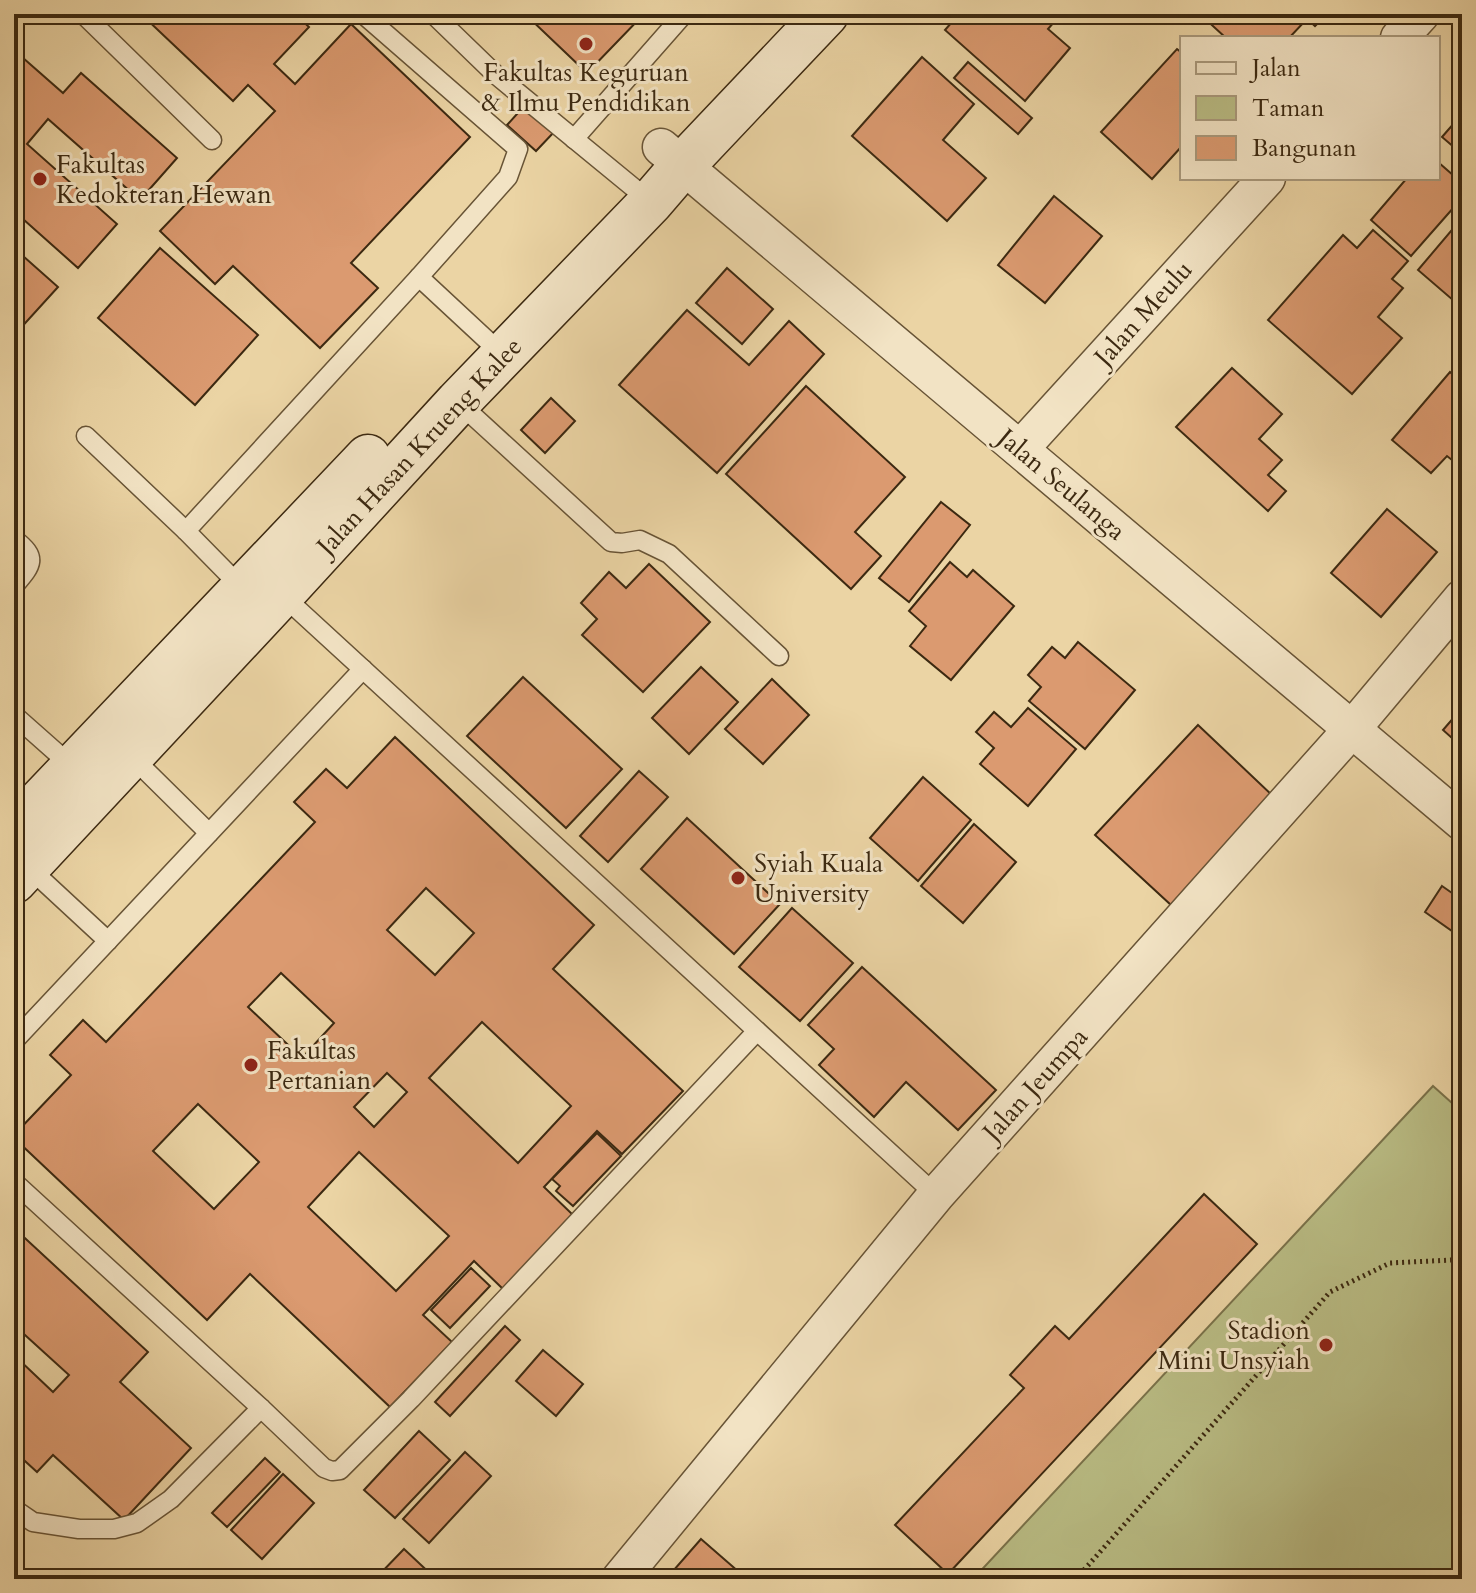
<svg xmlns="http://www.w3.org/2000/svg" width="1476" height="1593" font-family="Cardo,serif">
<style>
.green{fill:#b9bc84;stroke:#7a724a;stroke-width:2}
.building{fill:#db9a70;stroke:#3c2911;stroke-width:2;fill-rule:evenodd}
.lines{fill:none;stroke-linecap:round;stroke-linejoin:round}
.lane-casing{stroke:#685436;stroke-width:21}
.street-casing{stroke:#685436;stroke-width:39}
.secondary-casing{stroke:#3c2911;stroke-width:47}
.path{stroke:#3c2911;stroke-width:5;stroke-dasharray:2 4;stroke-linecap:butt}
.lane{stroke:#f2e3c4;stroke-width:18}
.street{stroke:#f2e3c4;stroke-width:36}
.secondary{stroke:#f2e3c4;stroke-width:44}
.poi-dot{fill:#8f2418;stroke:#f2e3c4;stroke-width:3}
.labels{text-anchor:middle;stroke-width:6;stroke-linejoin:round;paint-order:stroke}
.poi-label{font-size:26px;fill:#3c2911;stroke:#f2e3c4;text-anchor:start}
.street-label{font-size:26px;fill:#3c2911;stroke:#f2e3c4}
</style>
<rect width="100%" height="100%" fill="#ebd4a4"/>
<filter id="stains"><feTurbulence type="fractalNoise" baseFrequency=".0025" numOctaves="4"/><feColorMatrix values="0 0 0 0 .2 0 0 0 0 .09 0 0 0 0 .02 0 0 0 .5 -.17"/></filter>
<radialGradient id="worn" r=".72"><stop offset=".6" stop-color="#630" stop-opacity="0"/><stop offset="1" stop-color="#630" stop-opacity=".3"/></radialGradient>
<polygon class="green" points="1433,1086 1462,1112 1462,1579 973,1579"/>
<g class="building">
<polygon points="141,14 295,14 309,27 274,64 295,84 351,24 470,137 351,263 378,288 320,348 233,266 215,284 160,231 275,111 248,85 233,101"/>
<polygon points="525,14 644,14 587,73"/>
<polygon points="959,14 1061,14 1048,29 1070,48 1025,101 945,30"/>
<polygon points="1204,14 1300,14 1306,20 1289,38 1226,38 1202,16"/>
<polygon points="1302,14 1327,14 1315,26"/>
<polygon points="1177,49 1182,53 1182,146 1152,179 1101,132"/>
<polygon points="14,50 63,93 81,73 177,158 140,200 48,119 27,144 117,224 78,268 14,211 14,133 17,130 14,127"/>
<polygon points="922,57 974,104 943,140 986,178 947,221 852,136"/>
<polygon points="968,62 1032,118 1018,134 954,78"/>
<polygon points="526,104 555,131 536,151 507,125"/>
<polygon points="1462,114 1462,154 1442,137"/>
<polygon points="1438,162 1462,183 1462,198 1411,256 1371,220 1407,178 1438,178"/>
<polygon points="1054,196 1102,236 1045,303 998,265"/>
<polygon points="1462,218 1462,306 1461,307 1418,270"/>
<polygon points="1373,230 1408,261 1392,279 1403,288 1378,317 1402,338 1352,394 1268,320 1343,235 1357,248"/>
<polygon points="14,248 58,287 18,331 14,327"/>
<polygon points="160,248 258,335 195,405 98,318"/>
<polygon points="727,268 773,309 742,344 696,303"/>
<polygon points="687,310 749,365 789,321 824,354 717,473 619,385"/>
<polygon points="1232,368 1282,414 1259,439 1282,460 1268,475 1286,491 1268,511 1176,427"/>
<polygon points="1450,372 1462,383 1462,468 1447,456 1431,473 1392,440"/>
<polygon points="806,386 905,477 855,532 881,556 851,589 726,474"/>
<polygon points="551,398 575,421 545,453 521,430"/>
<polygon points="941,502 970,525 909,602 879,578"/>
<polygon points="1387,509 1437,552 1381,617 1331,573"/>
<polygon points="950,562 967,577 973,570 1014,606 951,680 910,646 926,626 909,611"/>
<polygon points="649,564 710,622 643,692 582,635 597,619 581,603 609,572 626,588"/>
<polygon points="1078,642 1135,690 1085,749 1029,701 1041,687 1028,675 1052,647 1065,658"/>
<polygon points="701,667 738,702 689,754 652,718"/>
<polygon points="523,677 622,769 566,828 467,736"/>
<polygon points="772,679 809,715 763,764 725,729"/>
<polygon points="1028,708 1076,749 1028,806 980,764 994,748 976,732 994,712 1011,727"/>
<polygon points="1462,708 1462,747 1443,730"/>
<polygon points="1198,725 1273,796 1171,905 1095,835"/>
<path d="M395,737L594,925L553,969L683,1091L622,1154L597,1131L544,1187L573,1215L503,1289L474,1261L423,1315L452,1342L390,1407L250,1274L207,1320L14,1138V1135L71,1075L50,1055L83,1020L106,1042L315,822L294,802L326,769L347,788ZM426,888L474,933L435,975L387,930ZM281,973L334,1023L302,1058L248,1007ZM482,1022L571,1106L518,1163L429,1078ZM387,1073L407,1092L374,1127L354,1107ZM198,1104L259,1162L214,1209L153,1151ZM359,1152L449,1236L396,1291L308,1207Z"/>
<polygon points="639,771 668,797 608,862 580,836"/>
<polygon points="923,777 971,820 918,881 870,838"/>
<polygon points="687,818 780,904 734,954 641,869"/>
<polygon points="974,824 1016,862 963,923 921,886"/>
<polygon points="1442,886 1462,900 1462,916 1452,931 1425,912"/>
<polygon points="792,908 853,963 800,1021 739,967"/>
<polygon points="862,967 996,1090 958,1130 906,1082 874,1117 819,1065 834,1049 808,1025"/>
<polygon points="597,1133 621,1156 573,1206 556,1191 560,1186 552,1179"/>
<polygon points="1204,1194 1257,1244 948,1574 895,1525 1024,1388 1010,1375 1055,1326 1069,1339"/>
<polygon points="14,1228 148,1352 120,1382 191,1448 124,1520 53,1455 37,1472 14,1451 14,1355 53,1392 69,1375 14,1325"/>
<polygon points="471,1268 490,1286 450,1328 431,1310"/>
<polygon points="505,1326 520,1340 450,1416 435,1402"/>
<polygon points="543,1350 583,1384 556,1416 516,1381"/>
<polygon points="419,1431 450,1460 395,1518 364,1490"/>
<polygon points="465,1452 491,1476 429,1543 403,1519"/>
<polygon points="265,1458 280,1472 227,1527 212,1513"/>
<polygon points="283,1474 314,1503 262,1559 231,1530"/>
<polygon points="701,1539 747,1579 666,1579"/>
<polygon points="404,1549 436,1579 375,1579"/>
</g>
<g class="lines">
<g class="lane-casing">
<g id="lane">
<polyline points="83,14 212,140"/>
<polyline points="433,14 495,74 651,202"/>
<polyline points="574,139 684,14"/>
<polyline points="419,277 503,355"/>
<polyline points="458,402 611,542 622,543 640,540 669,554 779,656"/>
<polyline points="86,436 186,531"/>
<path d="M14,539C39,558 32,565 14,586"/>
<polyline points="242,588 186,531 419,277 508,177 518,149 363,14"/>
<polyline points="281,594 936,1195"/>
<polyline points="14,715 75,769"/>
<polyline points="131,756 209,833"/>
<polyline points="27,866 108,941"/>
<polyline points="14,1041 363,669"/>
<polyline points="14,1182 261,1408 324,1468 332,1471 340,1470 411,1399 757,1031"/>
<polyline points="14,1509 33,1522 79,1529 114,1529 137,1523 171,1499 261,1408"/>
</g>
</g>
<g class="street-casing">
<g id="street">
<polyline points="1399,38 1421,14"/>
<polyline points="661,147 1462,822"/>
<polyline points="1020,449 1267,178"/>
<polyline points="620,1579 936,1195 1352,729 1462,598"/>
</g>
</g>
<g class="secondary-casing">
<g id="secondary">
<polyline points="14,829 368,457"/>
<polyline points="14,881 282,594 458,402 651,202 682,166 826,14"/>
</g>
</g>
<polyline class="path" points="1076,1579 1330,1292 1390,1263 1452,1260 1462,1261"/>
<use href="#lane" class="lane"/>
<use href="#street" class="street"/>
<use href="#secondary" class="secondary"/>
</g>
<g class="poi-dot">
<circle cx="586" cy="44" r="8"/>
<circle cx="40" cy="179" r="8"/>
<circle cx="738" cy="878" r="8"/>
<circle cx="251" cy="1065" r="8"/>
<circle cx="1326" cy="1345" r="8"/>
</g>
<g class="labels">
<g class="poi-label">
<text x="586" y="81" text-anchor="middle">Fakultas Keguruan<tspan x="586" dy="30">&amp; Ilmu Pendidikan</tspan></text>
<text x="56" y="173">Fakultas<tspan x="56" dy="30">Kedokteran Hewan</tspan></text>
<text x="754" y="872">Syiah Kuala<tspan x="754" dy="30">University</tspan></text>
<text x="267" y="1059">Fakultas<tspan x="267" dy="30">Pertanian</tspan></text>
<text x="1310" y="1339" text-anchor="end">Stadion<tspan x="1310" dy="30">Mini Unsyiah</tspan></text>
</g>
<g class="street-label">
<text transform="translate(1143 313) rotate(-48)" y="9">Jalan Meulu</text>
<text transform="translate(419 446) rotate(-47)" y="9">Jalan Hasan Krueng Kalee</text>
<text transform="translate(1062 484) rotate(40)" y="9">Jalan Seulanga</text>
<text transform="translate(1035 1084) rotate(-48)" y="9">Jalan Jeumpa</text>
</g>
</g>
<rect width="1476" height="1593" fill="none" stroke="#ebd4a4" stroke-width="48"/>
<rect x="16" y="16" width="1444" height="1561" fill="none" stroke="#3c2911" stroke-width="4"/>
<rect x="24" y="24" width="1428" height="1545" fill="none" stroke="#3c2911" stroke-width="2"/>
<rect x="1180" y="36" width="260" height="144" fill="#f2e3c4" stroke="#a9997c" stroke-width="2"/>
<rect x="1196" y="62" width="40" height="12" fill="#f2e3c4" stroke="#a9997c" stroke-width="2"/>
<text x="1252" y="76" font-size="24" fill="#3c2911">Jalan</text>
<rect x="1196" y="96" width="40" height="24" fill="#b9bc84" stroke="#a9997c" stroke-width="2"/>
<text x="1252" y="116" font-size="24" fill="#3c2911">Taman</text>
<rect x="1196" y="136" width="40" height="24" fill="#db9a70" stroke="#a9997c" stroke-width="2"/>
<text x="1252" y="156" font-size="24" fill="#3c2911">Bangunan</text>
<rect width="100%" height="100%" filter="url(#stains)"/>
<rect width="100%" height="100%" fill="url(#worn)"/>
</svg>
